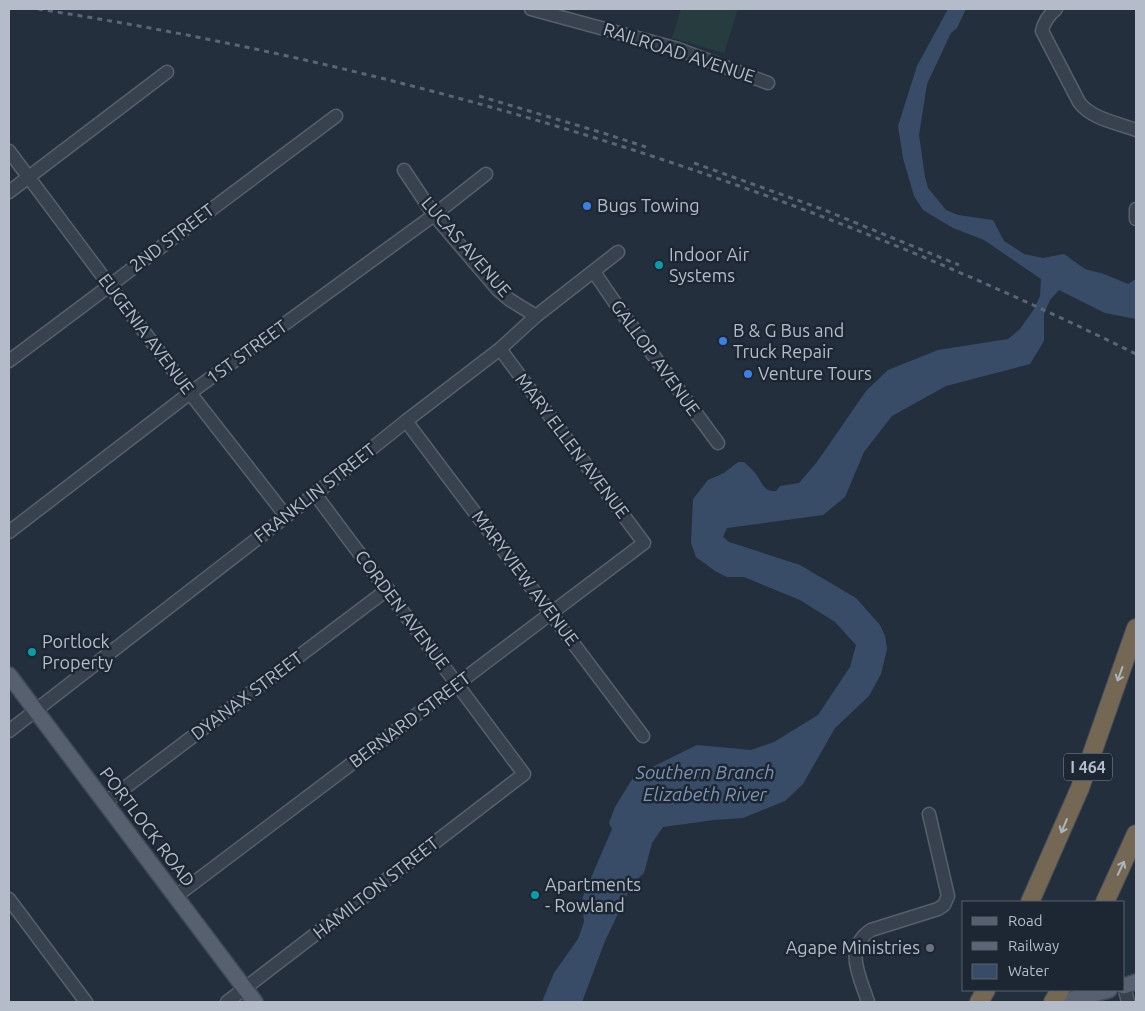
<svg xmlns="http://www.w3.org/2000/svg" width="1145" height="1011" font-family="Ubuntu,sans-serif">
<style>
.green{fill:#263c3f}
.water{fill:#394c67}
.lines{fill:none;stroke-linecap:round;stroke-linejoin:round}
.minor-casing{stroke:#565f6c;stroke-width:15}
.major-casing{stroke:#414a57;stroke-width:18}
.highway-casing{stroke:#434c59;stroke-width:20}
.minor{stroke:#38414e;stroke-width:12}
.major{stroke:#56606e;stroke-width:15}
.highway{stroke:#746855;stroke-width:18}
.rail{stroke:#5a6575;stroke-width:3;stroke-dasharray:5 5;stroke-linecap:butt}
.oneway{stroke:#aeb4bd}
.shop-dot{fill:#3f7fe0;stroke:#1d2633;stroke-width:2}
.culture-dot{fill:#0f9aa8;stroke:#1d2633;stroke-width:2}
.worship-dot{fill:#6b7280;stroke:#1d2633;stroke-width:2}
.labels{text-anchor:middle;stroke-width:5;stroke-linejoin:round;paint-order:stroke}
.shield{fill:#1d2633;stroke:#878f9c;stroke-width:1}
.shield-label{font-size:16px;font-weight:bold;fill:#b4bcc9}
.street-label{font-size:18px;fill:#b4bcc9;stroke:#1d2633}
.poi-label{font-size:18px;fill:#b4bcc9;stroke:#1d2633;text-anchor:start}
.water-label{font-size:19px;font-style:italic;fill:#7c92b1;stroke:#1d2633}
</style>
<rect width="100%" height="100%" fill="#242f3e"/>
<polygon class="green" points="681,9 738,9 724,53 672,38"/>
<path class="water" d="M948,9H966L957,28L951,33L927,84L919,135L925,177L928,188L946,210L958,215L993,220L1004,241L1024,254L1043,258L1064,254L1085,269L1104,274L1128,284L1136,279V319L1105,313L1059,290L1050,300L1044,314V341L1030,364L946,386L892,416L864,452L845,497L823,515L727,528L723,537L729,542L800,565L856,598L880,625L885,636L887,649L881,674L869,696L835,728L803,784L785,801L743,818L714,820L663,827L652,843L644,873L632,884L605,941L582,1002H542L554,973L578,939L584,922L582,899L612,829L609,823L615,807L634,776L697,745L751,750L774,742L818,715L850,667L856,645L835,622L800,600L744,577H727L715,571L696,557L691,543L693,499L708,480L724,473L738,462H744C748,466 753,470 756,474C762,482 763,492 776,491L780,486L799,483L817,462L866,391L888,370L938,350L1008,339L1020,329L1034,309L1040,296L1041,279L984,240L953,228L923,210L914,196L903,158L898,126L917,66Z"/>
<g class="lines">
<g class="minor-casing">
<g id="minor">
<polyline points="531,9 678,49 768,83"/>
<path d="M1056,9C1049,15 1044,21 1042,31L1079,102C1091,119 1118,123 1136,130"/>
<polyline points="9,151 190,393 286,516"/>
<polyline points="404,170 434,215 498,290 510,300 536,316"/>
<polyline points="9,192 167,72"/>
<polyline points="1136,209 1136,219"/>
<polyline points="594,272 620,310 718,443"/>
<polyline points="9,361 336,116"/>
<polyline points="406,421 643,736"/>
<polyline points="9,532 190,393 434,215 486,174"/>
<polyline points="9,731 315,494 406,421 500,349 536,316 618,252"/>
<polyline points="106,802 388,589"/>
<polyline points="175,897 644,543 500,349"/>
<polyline points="9,899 86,1002"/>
<polyline points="1124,986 1128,1002"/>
<polyline points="227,1002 524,774 315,494"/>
<path d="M868,1002C860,976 843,949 871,930L938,909L944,905L948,896L929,814"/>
</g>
</g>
<g class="major-casing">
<g id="major">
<polyline points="9,675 255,1002"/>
<polyline points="1124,986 1136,982"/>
<polyline points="1063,1002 1109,990"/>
</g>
</g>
<g class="highway-casing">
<g id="highway">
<polyline points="1030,902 1080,788 1136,628"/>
<polyline points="1105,902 1136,834"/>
<polyline points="979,1002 986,990"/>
<polyline points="1053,1002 1060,990"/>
</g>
</g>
<use href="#minor" class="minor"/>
<use href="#major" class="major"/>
<use href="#highway" class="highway"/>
<g class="rail">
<path d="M38,9C418,68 791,183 1136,354"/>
<polyline points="479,96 603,133 646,147"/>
<polyline points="694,163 822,209 959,265"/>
</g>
</g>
<defs><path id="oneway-shaft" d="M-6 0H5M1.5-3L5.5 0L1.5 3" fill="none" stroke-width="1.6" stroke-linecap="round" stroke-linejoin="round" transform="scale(1.25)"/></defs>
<g class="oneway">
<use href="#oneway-shaft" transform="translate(1120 674) rotate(110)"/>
<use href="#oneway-shaft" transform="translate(1064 826) rotate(113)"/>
<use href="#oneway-shaft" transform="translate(1121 868) rotate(-65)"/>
</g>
<g class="shop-dot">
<circle cx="587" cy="206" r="5"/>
<circle cx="723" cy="341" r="5"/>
<circle cx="748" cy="374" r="5"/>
</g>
<g class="culture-dot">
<circle cx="659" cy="265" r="5"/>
<circle cx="32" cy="652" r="5"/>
<circle cx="535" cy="895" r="5"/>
</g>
<circle class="worship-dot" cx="930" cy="948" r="5"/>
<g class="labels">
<rect class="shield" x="1064" y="753.5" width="48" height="27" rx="4"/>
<g class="shield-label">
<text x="1088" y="773">I 464</text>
</g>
<g class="street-label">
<text transform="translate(679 53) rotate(18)" y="6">RAILROAD AVENUE</text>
<text transform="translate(172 238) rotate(-37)" y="6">2ND STREET</text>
<text transform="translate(466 247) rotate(49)" y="6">LUCAS AVENUE</text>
<text transform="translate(146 334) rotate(53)" y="6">EUGENIA AVENUE</text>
<text transform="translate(247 352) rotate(-36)" y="6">1ST STREET</text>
<text transform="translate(655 358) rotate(54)" y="6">GALLOP AVENUE</text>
<text transform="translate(572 446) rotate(53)" y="6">MARY ELLEN AVENUE</text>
<text transform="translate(315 493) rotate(-38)" y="6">FRANKLIN STREET</text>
<text transform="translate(525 578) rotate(53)" y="6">MARYVIEW AVENUE</text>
<text transform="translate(402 610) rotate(53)" y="6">CORDEN AVENUE</text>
<text transform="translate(247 696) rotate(-37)" y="6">DYANAX STREET</text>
<text transform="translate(410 720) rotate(-37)" y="6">BERNARD STREET</text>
<text transform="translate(147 827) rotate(53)" y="6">PORTLOCK ROAD</text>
<text transform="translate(376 888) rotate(-38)" y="6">HAMILTON STREET</text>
</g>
<g class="poi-label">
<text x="597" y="212">Bugs Towing</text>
<text x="669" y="261">Indoor Air<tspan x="669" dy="21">Systems</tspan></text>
<text x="733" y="337">B &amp; G Bus and<tspan x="733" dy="21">Truck Repair</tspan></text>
<text x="758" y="380">Venture Tours</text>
<text x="42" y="648">Portlock<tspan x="42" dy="21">Property</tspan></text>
<text x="545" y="891">Apartments<tspan x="545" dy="21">- Rowland</tspan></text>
<text x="920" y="954" text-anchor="end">Agape Ministries</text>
</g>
<g class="water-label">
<text x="705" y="779">Southern Branch<tspan x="705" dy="22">Elizabeth River</tspan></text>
</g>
</g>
<rect width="1145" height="1011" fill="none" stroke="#b4bcc9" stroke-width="20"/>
<rect x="962" y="901" width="162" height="90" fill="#1d2633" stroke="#59626f"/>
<rect x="972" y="917" width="25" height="8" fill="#56606e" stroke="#59626f"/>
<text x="1008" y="926" font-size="15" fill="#b4bcc9">Road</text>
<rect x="972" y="942" width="25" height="8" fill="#5a6575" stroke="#59626f"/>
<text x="1008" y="951" font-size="15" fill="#b4bcc9">Railway</text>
<rect x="972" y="964" width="25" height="15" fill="#394c67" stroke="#59626f"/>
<text x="1008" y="976" font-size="15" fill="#b4bcc9">Water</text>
</svg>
